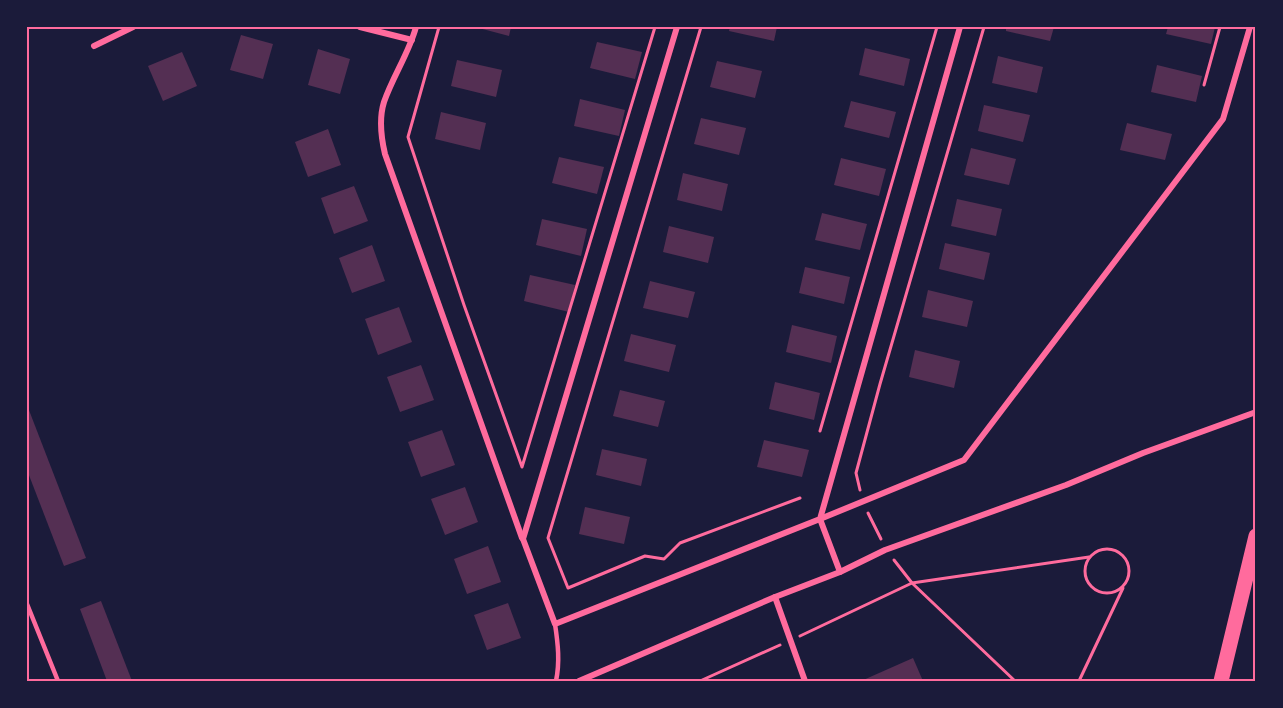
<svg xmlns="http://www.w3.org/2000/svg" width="1283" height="708" font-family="'Golos Text',sans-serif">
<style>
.building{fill:#542f53}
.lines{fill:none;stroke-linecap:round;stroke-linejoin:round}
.path{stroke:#ff6b9d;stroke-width:3}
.service{stroke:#ff6b9d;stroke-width:4.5}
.minor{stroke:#ff6b9d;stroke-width:6}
.primary{stroke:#ff6b9d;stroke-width:15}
.neatline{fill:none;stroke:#ff6b9d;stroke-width:2}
</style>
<rect width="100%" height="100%" fill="#1b1b3a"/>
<g class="building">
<polygon points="475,27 511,27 509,36"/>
<polygon points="730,27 777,27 774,41 729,31"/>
<polygon points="1006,27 1054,27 1050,41 1006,31"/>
<polygon points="1168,27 1215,27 1211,44 1166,34"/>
<polygon points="241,35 273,44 263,79 230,70"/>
<polygon points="597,42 642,52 635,79 590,68"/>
<polygon points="865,48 910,59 904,86 859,75"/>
<polygon points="318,49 350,59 340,94 308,85"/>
<polygon points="182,52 197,86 163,101 148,66"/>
<polygon points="998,56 1043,67 1037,93 992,83"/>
<polygon points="457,60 502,70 496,97 451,86"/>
<polygon points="717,61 762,71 755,98 710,87"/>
<polygon points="1157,65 1202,76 1196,102 1151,92"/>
<polygon points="580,99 625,110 619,136 574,126"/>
<polygon points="851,101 896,112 889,138 844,127"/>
<polygon points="984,105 1030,115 1023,142 978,131"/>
<polygon points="441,112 486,123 480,150 435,139"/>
<polygon points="701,118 746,128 739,155 694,144"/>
<polygon points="1127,123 1172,134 1165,160 1120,150"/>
<polygon points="328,129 341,165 308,177 295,142"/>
<polygon points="971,148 1016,159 1009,185 964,175"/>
<polygon points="559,157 604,167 597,194 552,183"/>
<polygon points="841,158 886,169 879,196 834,185"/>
<polygon points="683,173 728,184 722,211 677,200"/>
<polygon points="354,186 368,221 334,234 321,198"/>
<polygon points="957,199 1002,209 996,236 951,226"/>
<polygon points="822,213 867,224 860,250 815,240"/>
<polygon points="542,219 587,229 581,256 536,245"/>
<polygon points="669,226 714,237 708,263 663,252"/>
<polygon points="945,243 990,253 984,280 939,269"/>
<polygon points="372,245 385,281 352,293 339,258"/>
<polygon points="805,267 850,277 844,304 799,293"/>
<polygon points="530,275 575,285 569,312 524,301"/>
<polygon points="650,281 695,292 688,318 643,308"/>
<polygon points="928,290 973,301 967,327 922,317"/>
<polygon points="399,307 412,342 378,355 365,319"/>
<polygon points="792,325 837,336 831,363 786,352"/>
<polygon points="631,334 676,345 669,372 624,361"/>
<polygon points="915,350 960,361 954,388 909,377"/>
<polygon points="421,365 434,400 400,412 387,377"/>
<polygon points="775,382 820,393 814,420 769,409"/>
<polygon points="620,390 665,401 658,427 613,416"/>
<polygon points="27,405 86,558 64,566 27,470"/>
<polygon points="442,430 455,465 421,477 408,442"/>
<polygon points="764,440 809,450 802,477 757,467"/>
<polygon points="602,449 647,459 641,486 596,475"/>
<polygon points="465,487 478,522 445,535 431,499"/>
<polygon points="585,507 630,517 624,544 579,534"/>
<polygon points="488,546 501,582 467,594 454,559"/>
<polygon points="101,601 132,681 107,681 80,609"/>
<polygon points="508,603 521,638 487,650 474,615"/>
<polygon points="913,658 923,681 861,681"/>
</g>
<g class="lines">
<g class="path">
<polyline points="439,27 408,137 464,305 522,467 655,27"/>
<polyline points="701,27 548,538 568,588 645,556 664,559 680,543 800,498"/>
<polyline points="1204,85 1220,27"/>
<polyline points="820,431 937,27"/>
<polyline points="860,490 856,473 880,384 984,27"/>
<polyline points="868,513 881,539"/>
<circle cx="1107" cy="571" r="22"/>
<polyline points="894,560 912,583 1015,681"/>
<polyline points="800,636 912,583 1089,557"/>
<polyline points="700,681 780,645"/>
<polyline points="1079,681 1123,588"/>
</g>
<g class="service">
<polyline points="27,604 58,681"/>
<path d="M555,624C558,644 560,662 556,681"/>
</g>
<g class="minor">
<polyline points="360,27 412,40"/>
<path d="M416,27C409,53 393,76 384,102C379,118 381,137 385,154L522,538"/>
<polyline points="677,27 523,539 555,624 820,519 960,27"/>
<polyline points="94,46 133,27"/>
<polyline points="840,572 820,519 964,460 1223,119 1250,27"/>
<polyline points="775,597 805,681"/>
<polyline points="579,681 775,597 840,572 885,550 1066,485 1143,453 1256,412"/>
</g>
<polyline class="primary" points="1221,681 1256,536"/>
</g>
<rect width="1283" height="708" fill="none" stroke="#1b1b3a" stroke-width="57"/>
<rect x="28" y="28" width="1226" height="652" class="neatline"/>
</svg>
